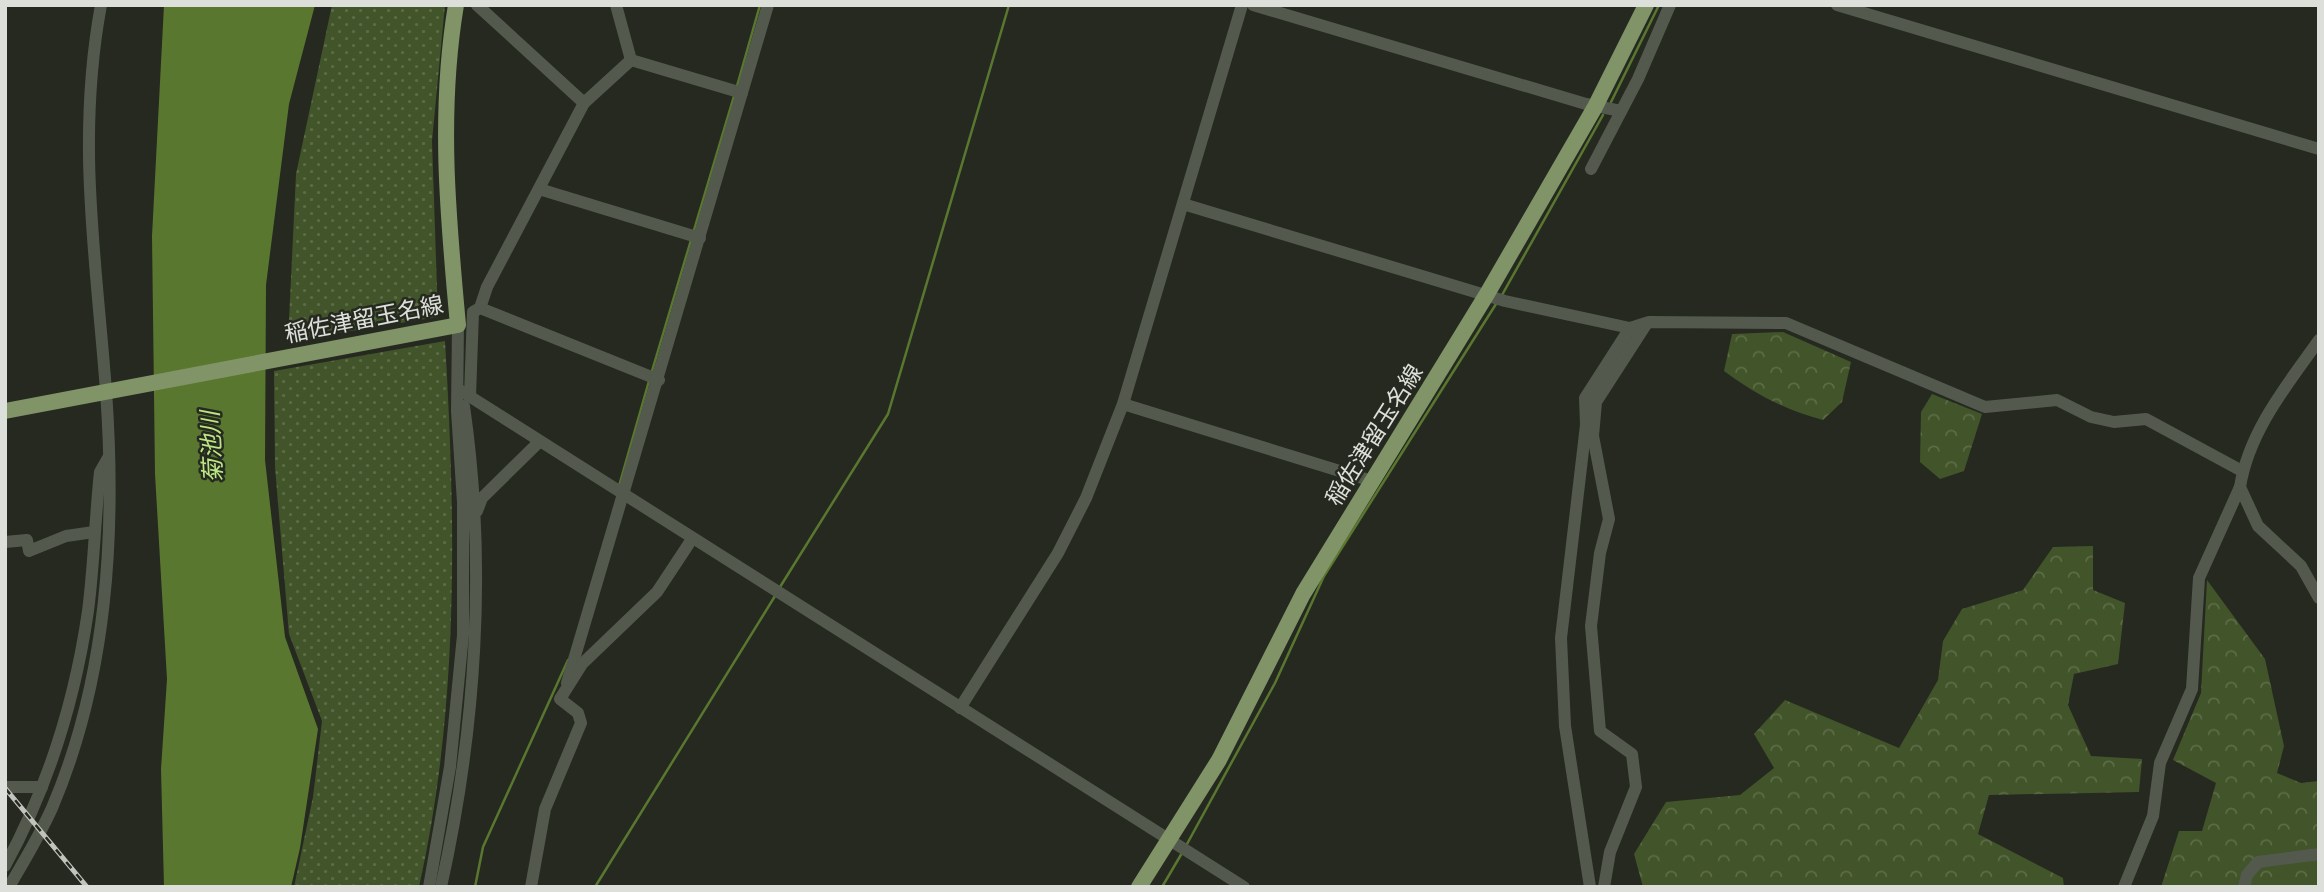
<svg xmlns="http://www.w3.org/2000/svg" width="2324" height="892" font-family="Barlow,'Noto Sans JP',sans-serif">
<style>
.green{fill:url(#green-dots)}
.forest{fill:url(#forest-crowns)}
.water{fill:#5a772f}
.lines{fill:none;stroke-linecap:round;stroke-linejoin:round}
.stream{stroke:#5a772f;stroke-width:2.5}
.minor{stroke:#54594e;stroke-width:12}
.major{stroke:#819468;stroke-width:16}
.rail-casing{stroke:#c1c4bd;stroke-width:5}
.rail{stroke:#252920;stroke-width:2.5;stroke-dasharray:8;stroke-linecap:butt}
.labels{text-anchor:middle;stroke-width:5;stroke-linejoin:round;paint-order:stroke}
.street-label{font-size:23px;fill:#dde0da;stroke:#252920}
.water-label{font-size:24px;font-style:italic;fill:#bde783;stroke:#252920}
</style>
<defs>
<pattern id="green-dots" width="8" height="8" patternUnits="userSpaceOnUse" patternTransform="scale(1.75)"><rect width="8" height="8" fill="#425429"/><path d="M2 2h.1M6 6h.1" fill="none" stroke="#5d6c47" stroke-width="1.8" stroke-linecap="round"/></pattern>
<pattern id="forest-crowns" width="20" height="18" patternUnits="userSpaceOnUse" patternTransform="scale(1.75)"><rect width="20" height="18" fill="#425429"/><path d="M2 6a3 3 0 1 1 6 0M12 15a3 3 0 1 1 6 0" fill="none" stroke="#5d6c47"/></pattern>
</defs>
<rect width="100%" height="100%" fill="#252920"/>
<g class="green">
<polygon points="332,5 445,5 432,141 438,317 288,341 296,174"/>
<path d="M445,341C456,523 459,708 419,887H294L313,797L322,721L289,634L275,467L274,371Z"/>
</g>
<g class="forest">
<path d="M1783,332L1851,362L1842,402L1823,420C1785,410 1755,394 1724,371L1732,334Z"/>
<polygon points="1932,394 1982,414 1964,471 1940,479 1920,462 1921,412"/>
<polygon points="2093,546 2093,590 2125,603 2118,664 2074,674 2068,705 2091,756 2142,759 2139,792 1989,795 1978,834 2063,878 2064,887 1643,887 1634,854 1666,802 1740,795 1774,768 1754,734 1785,700 1899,748 1938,680 1943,641 1962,609 2023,590 2053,547"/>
<polygon points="2207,580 2265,659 2284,746 2277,773 2301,783 2318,781 2319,778 2319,887 2161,887 2179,831 2202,831 2216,783 2173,760 2201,693"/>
</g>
<polygon class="water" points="164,5 315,5 289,104 266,285 265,460 285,637 318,729 300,848 291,887 164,887 161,769 167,679 155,474 152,236"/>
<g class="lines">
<g class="stream">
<polyline points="737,86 760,5"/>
<polyline points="1611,102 1659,5"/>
<polyline points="694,230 734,96"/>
<polyline points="1502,295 1603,115"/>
<polyline points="652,371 691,240"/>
<polyline points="619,486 649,381"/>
<polyline points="780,587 888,414 1009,5"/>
<polyline points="1187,844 1275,683 1324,576 1496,304"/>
<polyline points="475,887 483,847 568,660"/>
<polyline points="595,887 775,596"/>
<polyline points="1162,887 1182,853"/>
</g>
<g class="minor">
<polyline points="477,5 584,103"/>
<polyline points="616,5 631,60"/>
<polyline points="1253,5 1586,104 1621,111"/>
<polyline points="1837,5 2319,149"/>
<polyline points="631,60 742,93"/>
<polyline points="1591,169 1638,79 1670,5"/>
<polyline points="539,189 700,238"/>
<polyline points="1183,204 1505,301 1630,328 1649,322 1786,323 1985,407 2057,400 2091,417 2114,422 2146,419 2242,471"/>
<polyline points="480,308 659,380"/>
<polyline points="458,389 1244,887"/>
<polyline points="470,396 473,312 480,308 487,287 584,103 631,60"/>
<polyline points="1123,404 1372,481"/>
<polyline points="2240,487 2258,526 2301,566 2319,598"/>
<polyline points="477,511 482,498 539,442"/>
<polyline points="5,542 27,540 29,551 66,536 94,532"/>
<polyline points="567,683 768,5"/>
<polyline points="960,708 1058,553 1086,498 1123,404 1242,5"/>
<polyline points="5,787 42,787"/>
<path d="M5,866C48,787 75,700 88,611C94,565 95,518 100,472L108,458"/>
<path d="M9,887C24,861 40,835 52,808C108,677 116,531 106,391C96,257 76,140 101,5"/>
<polyline points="429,887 450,767 463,635 463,502 457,411 458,325"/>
<path d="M441,887C476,730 487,565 464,406"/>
<polyline points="531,887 545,809 581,723 578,713 560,699 582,664 657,592 692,539"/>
<polyline points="1590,887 1565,726 1561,638 1586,425 1585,398 1630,328"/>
<polyline points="1604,887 1610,852 1636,787 1632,754 1600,731 1591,626 1600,553 1609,519 1593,436 1596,402 1647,323"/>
<path d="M2124,887L2153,816L2160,763L2192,689L2199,578L2240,487C2249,431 2287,385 2319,340"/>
<polyline points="2244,887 2247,875 2258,862 2319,854"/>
</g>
<g class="major">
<path d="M5,411L458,325C448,218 438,112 456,5"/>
<polyline points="1139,887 1219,760 1303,594 1487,294 1595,107 1646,5"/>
</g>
<g class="rail-casing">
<polyline id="rail" points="5,788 87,887"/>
</g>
<use href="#rail" class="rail"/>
</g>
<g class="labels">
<g class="street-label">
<text transform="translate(364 319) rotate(-11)" y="8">稲佐津留玉名線</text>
<text transform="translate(1374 435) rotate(-58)" y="8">稲佐津留玉名線</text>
</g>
<g class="water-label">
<text transform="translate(212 447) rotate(-93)" y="8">菊池川</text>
</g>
</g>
<rect width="2324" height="892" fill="none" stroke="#dde0da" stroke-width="14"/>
</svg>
